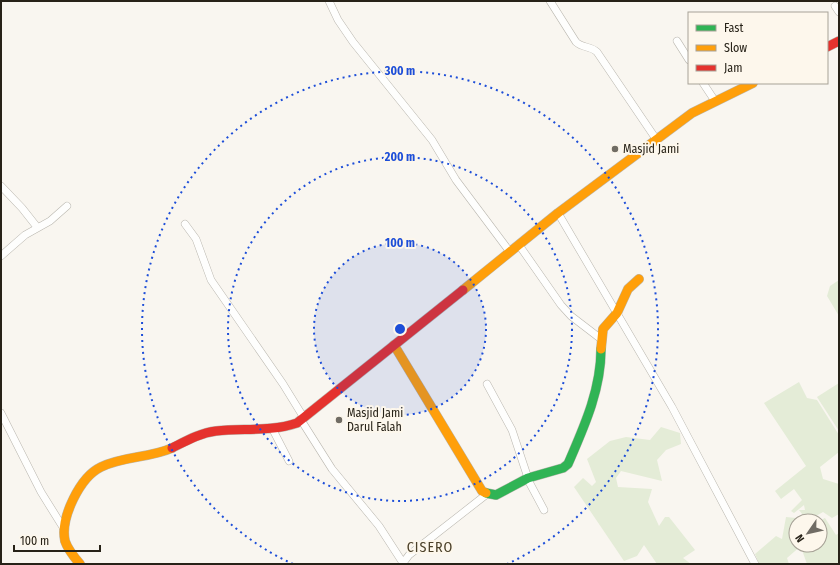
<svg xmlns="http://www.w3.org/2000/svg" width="840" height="565" font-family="'Fira Sans Condensed',sans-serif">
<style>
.green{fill:#e4ecd7}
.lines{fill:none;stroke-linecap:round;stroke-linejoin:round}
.street-casing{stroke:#b9b6ae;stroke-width:8}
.fast-casing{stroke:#b9b6ae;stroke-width:10}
.slow-casing{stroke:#b9b6ae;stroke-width:10}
.jam-casing{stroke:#b9b6ae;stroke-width:10}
.street{stroke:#fefefd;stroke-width:7}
.fast{stroke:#30b455;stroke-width:9}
.slow{stroke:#ff9f0a;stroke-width:9}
.jam{stroke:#e5322d;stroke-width:9}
.ring{fill:none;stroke:#1d4ed8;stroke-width:2;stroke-dasharray:2 4}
.poi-dot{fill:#706c64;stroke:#fdf7ec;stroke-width:1.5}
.labels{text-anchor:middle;stroke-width:4;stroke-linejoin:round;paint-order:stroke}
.poi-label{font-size:12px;fill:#272218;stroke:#fdf7ec;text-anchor:start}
.quarter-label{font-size:14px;letter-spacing:1px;fill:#4b4029;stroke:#fdf7ec}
.centre{fill:#1d4ed8;stroke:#fdf7ec;stroke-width:2}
.ring-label{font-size:12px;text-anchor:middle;font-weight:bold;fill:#1d4ed8;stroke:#fdf7ec;stroke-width:4;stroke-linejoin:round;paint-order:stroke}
</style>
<rect width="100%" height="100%" fill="#f9f6f0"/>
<g class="green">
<polygon points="839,280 839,316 827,296 830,286"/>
<polygon points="799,382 807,398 817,400 839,435 839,452 820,467 823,479 839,484 839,514 832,518 823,512 811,519 811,521 796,521 796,545 802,545 787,558 789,564 759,564 755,554 776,536 782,539 786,517 806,519 799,510 805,510 804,505 794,513 791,511 802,500 794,489 781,499 775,491 806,466 764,403"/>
<polygon points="839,383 839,431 817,397"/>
<polygon points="661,427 680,433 681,444 666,450 657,460 662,481 621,471 616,478 618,487 652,489 648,502 659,526 665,517 669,517 695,550 683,558 691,564 657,564 644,545 637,556 624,561 574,487 583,478 592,486 596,482 587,459 610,441 626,437 650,440"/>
<polygon points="825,518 836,535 839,533 839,564 807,564 802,550 810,545 820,545 820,539 824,536 820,530 819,521"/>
</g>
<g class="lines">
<g class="street-casing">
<g id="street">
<polyline points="329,1 338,20 353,42 432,140 456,180 510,252"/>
<path d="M550,1L576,42C582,48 591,46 597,52L656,139"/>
<polyline points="835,6 839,12"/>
<polyline points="677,41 689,60"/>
<polyline points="703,83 715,101"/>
<polyline points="1,186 22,208 37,227"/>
<polyline points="558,213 672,407 755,564"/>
<polyline points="185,224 196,239 211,280 283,384 304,418"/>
<polyline points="519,245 561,305 571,316 601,339"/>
<polyline points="1,256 25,235 50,221 67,206"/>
<polyline points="487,384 512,430 528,478"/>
<polyline points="1,413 41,492 64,529"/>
<polyline points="301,420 332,469 379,526 403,563 409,555 487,494"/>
<polyline points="273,430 289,461"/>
<polyline points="527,478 544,510"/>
</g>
</g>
<g class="fast-casing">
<path id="fast" d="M486,493L496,495L528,478L563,468L568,464C584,427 601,390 601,349"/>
</g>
<g class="slow-casing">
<g id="slow">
<polyline points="463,290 558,213 692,113 753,83"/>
<polyline points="394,345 482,491 486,493"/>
<polyline points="601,349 603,329 617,313 628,289 639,279"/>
<path d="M80,564C74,557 68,550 65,541C60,518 80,477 101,467C123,456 150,458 172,448"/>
</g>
</g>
<g class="jam-casing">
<g id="jam">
<polyline points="827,47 839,41"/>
<path d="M172,448C186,441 200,433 216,431C244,428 270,432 297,423L463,290"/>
</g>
</g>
<use href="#street" class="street"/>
<use href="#fast" class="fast"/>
<use href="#slow" class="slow"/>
<use href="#jam" class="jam"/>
</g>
<circle cx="400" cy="329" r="86" fill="#1d4ed8" fill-opacity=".12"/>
<g class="ring">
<circle cx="400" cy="329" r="86"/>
<circle cx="400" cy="329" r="172"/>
<path d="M293 564A258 258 0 1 1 507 564"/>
</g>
<g class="poi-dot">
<circle cx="615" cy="149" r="4"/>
<circle cx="339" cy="420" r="4"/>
</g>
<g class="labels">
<g class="poi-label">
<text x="623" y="153">Masjid Jami</text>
<text x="347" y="417">Masjid Jami<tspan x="347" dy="14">Darul Falah</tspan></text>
</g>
<g class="quarter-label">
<text x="430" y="552">CISERO</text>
</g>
</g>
<circle cx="400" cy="329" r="6" class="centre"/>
<g class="ring-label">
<text x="400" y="75">300 m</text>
<text x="400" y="161">200 m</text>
<text x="400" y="247">100 m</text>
</g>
<rect width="840" height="565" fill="none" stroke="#272218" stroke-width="4"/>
<rect x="688" y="12" width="140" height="72" fill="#fdf7ec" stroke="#a7a297"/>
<rect x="696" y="25" width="20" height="6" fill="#30b455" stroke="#a7a297"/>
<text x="724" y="32" font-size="12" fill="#272218">Fast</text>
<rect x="696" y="45" width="20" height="6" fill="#ff9f0a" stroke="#a7a297"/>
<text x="724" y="52" font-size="12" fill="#272218">Slow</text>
<rect x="696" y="65" width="20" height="6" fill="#e5322d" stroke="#a7a297"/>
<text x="724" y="72" font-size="12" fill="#272218">Jam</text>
<g transform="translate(808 533) rotate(236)"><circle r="19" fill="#fdf7ec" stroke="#a7a297"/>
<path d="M0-3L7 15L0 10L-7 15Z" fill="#706c64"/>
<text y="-6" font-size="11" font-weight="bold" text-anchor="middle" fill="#272218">N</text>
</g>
<path d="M14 545v6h86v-6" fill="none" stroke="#272218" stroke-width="2"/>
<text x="20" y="545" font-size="12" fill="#272218" stroke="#fdf7ec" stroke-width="3" paint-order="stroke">100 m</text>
</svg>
